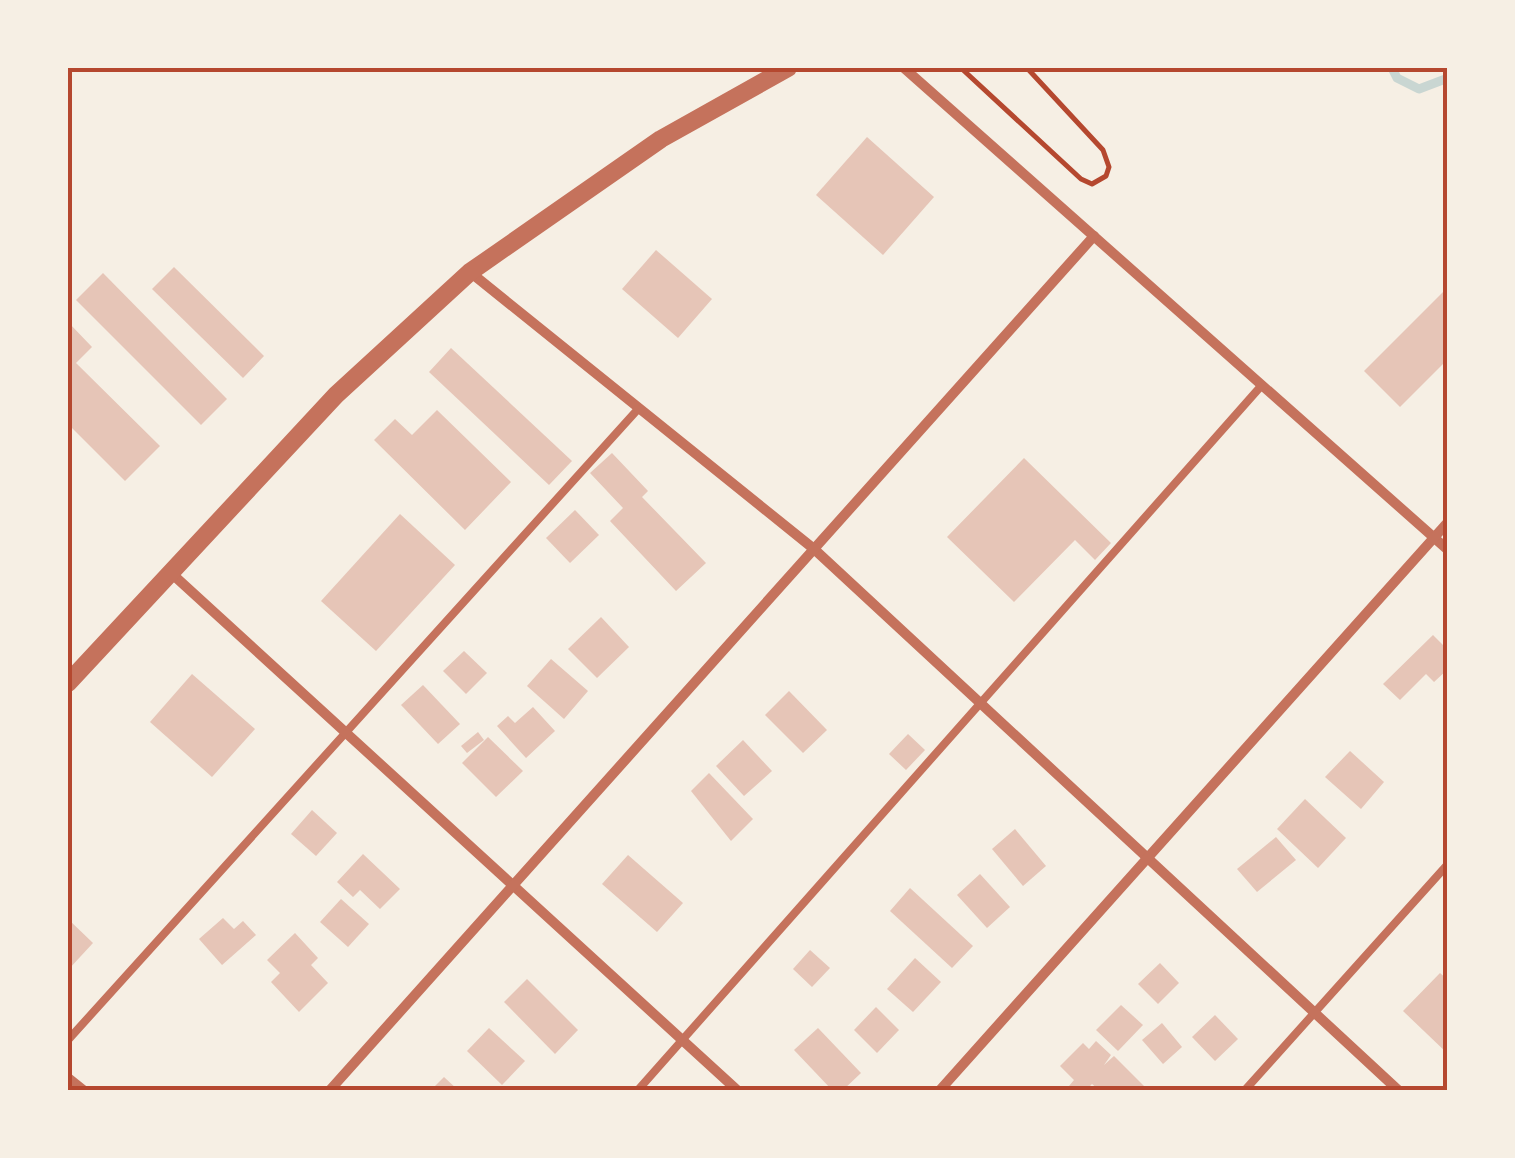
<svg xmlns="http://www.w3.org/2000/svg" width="1515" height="1158" font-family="Barlow,sans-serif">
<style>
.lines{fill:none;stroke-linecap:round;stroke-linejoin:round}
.stream{stroke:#c9d6d2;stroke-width:9}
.building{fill:#e6c5b7}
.path{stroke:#b5482f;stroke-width:5}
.service{stroke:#c5725c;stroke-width:8}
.minor{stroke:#c5725c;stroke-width:10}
.tertiary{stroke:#c5725c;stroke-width:18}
.neatline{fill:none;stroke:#b5482f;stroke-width:4}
</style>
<rect width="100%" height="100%" fill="#f6efe4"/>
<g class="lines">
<polyline class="stream" points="1392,68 1397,78 1419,89 1448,78"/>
</g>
<g class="building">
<polygon points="867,137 934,197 883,255 816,195"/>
<polygon points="656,250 712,299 678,338 622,289"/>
<polygon points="174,267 264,356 243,378 152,289"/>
<polygon points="103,273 227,399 201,425 76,300"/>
<polygon points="1448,287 1448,359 1400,407 1364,371"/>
<polygon points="68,322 92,347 76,363 160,446 125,481 68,424"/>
<polygon points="451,348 572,461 549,485 429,372"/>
<polygon points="437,410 511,482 465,530 374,440 395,419 412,435"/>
<polygon points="612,453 648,491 642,497 706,563 676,591 610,521 623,508 590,473"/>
<polygon points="1024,458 1111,543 1095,560 1075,540 1014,602 947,537"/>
<polygon points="575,510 599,535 570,563 546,538"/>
<polygon points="400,514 455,565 376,651 321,601"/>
<polygon points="601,617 629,647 597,678 568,649"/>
<polygon points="1433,635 1448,650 1448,669 1434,682 1426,674 1400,700 1383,684"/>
<polygon points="464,651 487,673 466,694 443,671"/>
<polygon points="551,659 588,691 564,719 527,686"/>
<polygon points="192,674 255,729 212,777 150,722"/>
<polygon points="423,685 460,724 438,744 401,705"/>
<polygon points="789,691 827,730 803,753 765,715"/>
<polygon points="533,707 555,731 526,758 497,726 508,716 515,723"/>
<polygon points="478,732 484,740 467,753 461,746"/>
<polygon points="908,734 925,750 906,770 889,754"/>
<polygon points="488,737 523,771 496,797 462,763"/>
<polygon points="743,740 772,771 744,796 716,766"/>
<polygon points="1350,751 1384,782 1361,809 1325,777"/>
<polygon points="709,773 753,819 731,841 691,791"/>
<polygon points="1305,799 1346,838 1318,868 1277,829"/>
<polygon points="312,810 337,833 316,856 291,834"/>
<polygon points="1015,829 1046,866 1023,886 992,849"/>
<polygon points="1276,837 1296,860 1257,892 1237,869"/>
<polygon points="363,854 400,889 380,909 360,890 353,897 337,882"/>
<polygon points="628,855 683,903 657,932 602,884"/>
<polygon points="980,874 1010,907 987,928 957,895"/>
<polygon points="910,888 973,946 952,968 890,911"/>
<polygon points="341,899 369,924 348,947 320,922"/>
<polygon points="223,918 234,929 243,921 256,935 222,965 199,939"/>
<polygon points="68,919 93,943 68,970"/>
<polygon points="295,933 318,958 311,965 328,983 299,1012 271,982 280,973 267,960"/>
<polygon points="810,950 830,968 812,987 793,969"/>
<polygon points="915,958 941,982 913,1012 887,989"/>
<polygon points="1160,963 1179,983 1158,1004 1138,984"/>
<polygon points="1440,973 1448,980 1448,1054 1403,1011"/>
<polygon points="527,979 578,1030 555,1054 504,1002"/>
<polygon points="1121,1005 1143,1025 1118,1051 1096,1030"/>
<polygon points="876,1007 899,1030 877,1053 854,1030"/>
<polygon points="1215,1015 1238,1039 1215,1061 1192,1037"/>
<polygon points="1162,1023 1182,1047 1163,1064 1142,1040"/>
<polygon points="489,1028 525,1061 502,1085 467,1051"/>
<polygon points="818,1028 861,1073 843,1090 832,1090 794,1050"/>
<polygon points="1096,1041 1111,1055 1104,1065 1114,1056 1148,1090 1099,1090 1092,1084 1086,1090 1073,1090 1069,1086 1074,1080 1060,1066 1083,1043 1089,1049"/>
<polygon points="444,1077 458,1090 431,1090"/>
</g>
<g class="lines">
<g class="path">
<polyline points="961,68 1081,179 1092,184 1106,176 1109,167 1103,150 1027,68"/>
<polyline points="68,70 69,68"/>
</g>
<g class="service">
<polyline points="68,1040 639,408"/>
<polyline points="638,1090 1262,385"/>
<polyline points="1245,1090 1448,864"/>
</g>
<g class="minor">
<polyline points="904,68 1448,550"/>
<polyline points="470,272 814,549 1398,1090"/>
<polyline points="170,572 737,1090"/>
<polyline points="68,1078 83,1090"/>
<polyline points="330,1090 1094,236"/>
<polyline points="940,1090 1448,522"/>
</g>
<polyline class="tertiary" points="68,683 336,395 470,272 661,139 788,68"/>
</g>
<rect width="1515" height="1158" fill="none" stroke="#f6efe4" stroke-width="140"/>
<rect x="70" y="70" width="1375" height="1018" class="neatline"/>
</svg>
